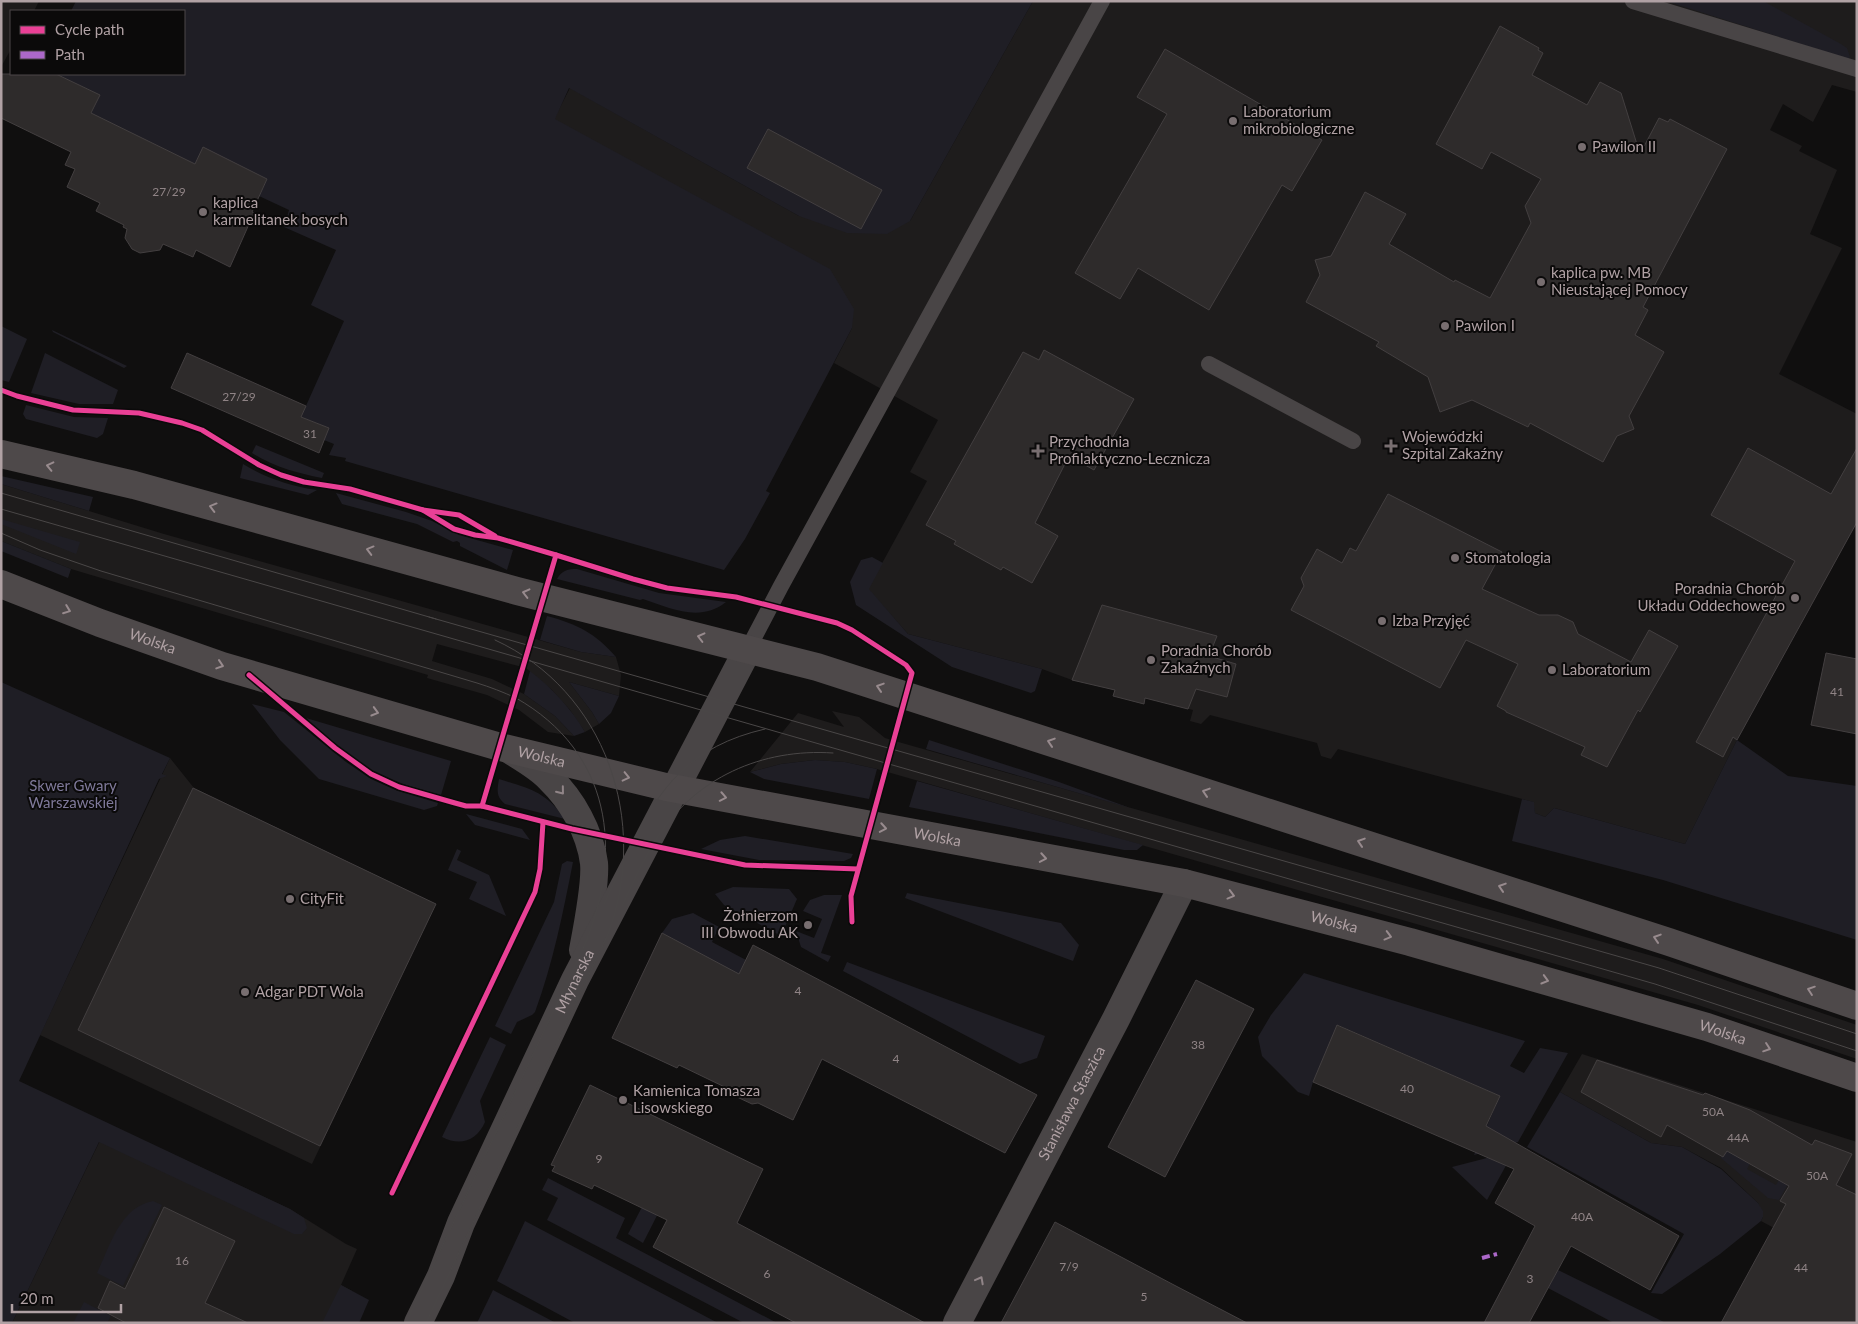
<svg xmlns="http://www.w3.org/2000/svg" width="1858" height="1324" font-family="Lato,sans-serif">
<style>
.built{fill:#1e1c1c}
.green{fill:#1f1e25}
.building{fill:#2e2b2b;stroke:#433f40}
.lines{fill:none;stroke-linecap:round;stroke-linejoin:round}
.service{stroke:#494546;stroke-width:16}
.minor{stroke:#494546;stroke-width:28}
.tertiary{stroke:#494546;stroke-width:28}
.secondary{stroke:#4e494a;stroke-width:28}
.tram{stroke:#4a4747;stroke-width:1}
.quiet{stroke:#ac68c9;stroke-width:4;stroke-dasharray:8 4;stroke-linecap:butt}
.cycleway-casing{stroke:#0b0a0a;stroke-width:8}
.cycleway{stroke:#ea4096;stroke-width:5}
.oneway{stroke:#988b8e}
.oneway2{stroke:#918588}
.poi-dot{fill:#786e70;stroke:#0b0a0a;stroke-width:2}
.labels{text-anchor:middle;stroke-width:4;stroke-linejoin:round;paint-order:stroke}
.number-label{font-size:12px;fill:#908486}
.poi-label{font-size:15px;fill:#b0a1a4;stroke:#0b0a0a;text-anchor:start}
.street-label{font-size:15px;fill:#b0a1a4;stroke:#0b0a0a}
.park-label{font-size:15px;fill:#7f799a;stroke:#0b0a0a}
</style>
<rect width="100%" height="100%" fill="#100f0f"/>
<g class="built">
<polygon points="1,1 39,1 34,11 11,11 11,49 1,67"/>
<polygon points="1033,1 1857,1 1857,92 1832,85 1813,122 1783,104 1770,130 1802,146 1799,151 1837,170 1810,234 1842,248 1779,374 1857,414 1857,522 1737,740 1685,844 1554,808 1545,817 1535,813 1533,802 1338,749 1331,759 1321,756 1317,743 1210,715 1201,724 1190,721 1193,710 1145,698 1143,704 1113,696 1114,690 1072,680 1042,669 908,634 868,589 927,481 910,472 938,420 834,363 852,328 554,119 570,88 799,216 910,221"/>
<polygon points="1,484 164,534 444,613 581,652 616,657 621,675 619,696 569,682 592,712 599,724 585,732 570,710 552,690 526,668 437,644 432,661 492,679 524,694 555,716 574,736 548,732 519,710 487,695 427,678 428,675 71,569 1,541"/>
<polygon points="832,711 859,717 885,738 902,743 1663,959 1857,1025 1857,1059 1698,1005 877,769 845,762 815,760 781,764 750,772 798,713 844,727"/>
<polygon points="170,758 194,788 436,904 312,1164 40,1035"/>
<polygon points="1582,1054 1857,1142 1857,1278 1845,1266 1761,1221 1763,1217 1758,1203 1721,1168 1682,1147 1651,1143 1560,1092"/>
<polygon points="108,1124 290,1209 346,1244 357,1249 341,1285 352,1291 337,1323 12,1323"/>
</g>
<g class="green">
<polygon points="76,1 1033,1 910,221 887,234 847,233 799,216 569,88 555,119 830,269 854,309 852,328 766,491 770,493 745,539 724,570 345,461 346,458 329,455 334,444 324,440 329,428 301,417 344,321 311,305 336,250 284,227 289,210 259,196 267,179 204,148 195,164 91,114 100,95 56,74 184,74 184,11 71,11"/>
<polygon points="1666,1 1763,1 1841,44 1847,48 1850,57 1848,59"/>
<polygon points="1,326 27,339 9,382 1,380"/>
<polygon points="52,330 127,366 124,368 53,332"/>
<polygon points="45,353 118,390 113,404 79,404 31,393"/>
<polygon points="26,405 74,417 108,418 103,434 97,438 26,419 23,414"/>
<path d="M256,445L324,473L322,478C297,473 274,467 252,453Z"/>
<path d="M243,464C266,478 290,486 317,490L308,495L240,478Z"/>
<polygon points="1,476 93,497 89,511 1,484"/>
<polygon points="336,493 406,512 432,521 459,535 513,550 507,570 460,546 460,543 457,541 453,542 417,524 342,504"/>
<polygon points="1,519 80,542 77,552 76,554 1,524"/>
<polygon points="1,541 71,569 68,578 1,551"/>
<polygon points="872,557 883,563 869,589 908,634 1042,669 1035,691 1031,693 952,667 856,605 850,582 861,560"/>
<path d="M577,569L659,593L726,602C700,623 670,608 643,599L640,600L557,579C562,570 568,569 577,569Z"/>
<path d="M547,616C577,624 595,633 616,657L581,652L540,640Z"/>
<path d="M530,671C552,688 571,708 585,732L574,736L555,716L524,694Z"/>
<polygon points="1,682 170,758 162,774 167,776 159,779 19,1081 290,1209 304,1218 307,1228 302,1234 294,1234 99,1142 12,1323 1,1323"/>
<polygon points="569,682 619,696 611,713 599,724 592,712"/>
<polygon points="252,704 284,712 346,762 371,779 398,791 438,803 437,806 424,810 319,779 280,740"/>
<path d="M306,718L451,761L441,795C417,788 392,782 371,770C347,756 327,736 306,718Z"/>
<polygon points="929,740 1059,782 1130,808 926,749"/>
<polygon points="1737,740 1788,776 1857,786 1857,940 1663,880 1512,841 1522,799 1534,802 1535,813 1545,817 1554,808 1685,844"/>
<polygon points="815,760 845,762 877,769 869,799 764,779 750,772 781,764"/>
<path d="M499,779C530,789 545,791 565,819L505,804C496,797 497,790 499,779Z"/>
<polygon points="917,781 1143,845 1137,850 1124,850 909,807"/>
<polygon points="466,814 522,829 530,840 475,825"/>
<polygon points="745,836 853,854 851,858 844,861 759,860 701,849 720,840"/>
<polygon points="457,849 461,851 457,860 489,875 506,916 469,899 477,882 448,870"/>
<path d="M567,861L573,862C563,913 553,963 535,1012L532,1015L517,1022L511,1034L495,1026L554,902L562,864Z"/>
<polygon points="733,887 789,889 797,899 781,936 724,905 715,894"/>
<polygon points="907,893 1061,923 1079,945 1073,961 905,898"/>
<polygon points="824,895 842,895 821,953 831,956 828,962 801,947 796,931 814,938 822,919 803,911 810,900"/>
<polygon points="693,913 719,927 712,942 746,960 740,973 740,979 719,964 662,933 672,919"/>
<polygon points="847,962 1045,1036 1037,1058 1020,1064 843,971"/>
<polygon points="1304,973 1525,1041 1510,1066 1524,1073 1540,1048 1568,1053 1518,1142 1474,1155 1500,1096 1338,1025 1313,1082 1309,1096 1298,1092 1262,1056 1258,1037 1271,1015"/>
<path d="M490,1037L506,1045L480,1101L485,1122C477,1140 461,1147 442,1137Z"/>
<polygon points="1560,1092 1651,1143 1682,1147 1721,1169 1758,1203 1763,1211 1763,1217 1761,1221 1720,1254 1662,1294 1651,1293 1684,1234 1527,1147"/>
<polygon points="1725,1149 1750,1163 1747,1169 1776,1185 1796,1150 1804,1156 1779,1200 1768,1198 1721,1158"/>
<polygon points="1514,1151 1487,1200 1452,1167"/>
<polygon points="548,1178 625,1218 616,1238 777,1323 744,1323 547,1220 558,1198 542,1190"/>
<polygon points="657,1178 672,1186 643,1243 628,1234"/>
<path d="M153,1201L162,1205L123,1286L97,1273C110,1246 120,1207 153,1201Z"/>
<polygon points="525,1221 718,1323 575,1323 497,1281"/>
<polygon points="1558,1270 1666,1323 1614,1323 1548,1288"/>
<polygon points="341,1285 369,1300 359,1323 322,1323"/>
<polygon points="493,1290 556,1323 477,1323"/>
<polygon points="84,1302 111,1316 107,1323 73,1323"/>
</g>
<g class="building">
<polygon points="1500,26 1539,48 1538,50 1543,53 1532,75 1587,105 1600,82 1621,93 1640,154 1659,118 1668,122 1670,119 1727,149 1643,307 1648,310 1635,335 1664,352 1629,416 1634,429 1617,436 1603,462 1530,423 1528,427 1472,400 1440,412 1428,377 1376,346 1379,342 1306,302 1320,275 1315,260 1331,256 1365,192 1406,214 1389,244 1454,282 1455,280 1490,298 1531,223 1525,206 1541,179 1491,152 1482,169 1436,144"/>
<polygon points="1165,49 1322,140 1292,191 1282,185 1209,310 1138,268 1120,299 1075,273 1167,114 1137,97"/>
<polygon points="1,74 56,74 100,95 91,113 195,164 203,147 267,179 252,212 254,213 230,267 196,250 193,257 163,244 160,250 140,253 132,249 125,238 127,229 123,227 124,225 96,211 100,203 67,187 75,169 65,165 71,152 1,118"/>
<polygon points="768,129 882,190 861,229 747,168"/>
<polygon points="1044,350 1134,399 1094,470 1069,456 1035,523 1058,536 1032,583 1003,567 1001,570 954,544 956,541 926,525 1023,352 1039,360"/>
<polygon points="187,353 306,406 301,417 329,428 319,453 171,388"/>
<polygon points="1748,448 1831,494 1857,448 1857,522 1737,740 1733,737 1723,757 1696,742 1795,561 1711,515"/>
<polygon points="1388,494 1502,552 1482,589 1539,615 1558,615 1573,622 1578,634 1631,662 1649,630 1678,646 1640,712 1638,710 1607,767 1581,755 1585,747 1506,712 1506,711 1497,706 1518,664 1466,640 1440,688 1291,610 1304,586 1301,578 1317,549 1342,563 1350,548 1356,551"/>
<polygon points="1102,605 1217,636 1209,656 1236,664 1227,697 1196,689 1188,709 1145,698 1144,704 1113,696 1115,690 1072,680"/>
<polygon points="1826,653 1857,659 1857,734 1811,725"/>
<polygon points="193,788 436,904 320,1146 78,1030"/>
<polygon points="662,933 739,974 753,945 1037,1095 1005,1153 822,1059 793,1120 758,1103 752,1104 737,1097 733,1091 679,1065 677,1068 612,1038"/>
<polygon points="1196,980 1254,1009 1165,1177 1108,1147"/>
<polygon points="1337,1025 1500,1096 1486,1126 1679,1236 1650,1290 1571,1246 1529,1323 1484,1323 1535,1226 1495,1203 1514,1169 1313,1082"/>
<polygon points="1597,1060 1703,1095 1705,1093 1750,1110 1812,1145 1815,1140 1852,1154 1836,1185 1857,1195 1857,1323 1721,1323 1786,1204 1780,1201 1789,1186 1727,1151 1723,1157 1667,1125 1661,1137 1581,1092"/>
<polygon points="590,1085 763,1169 737,1223 925,1323 796,1323 653,1247 667,1220 594,1185 592,1189 552,1171 555,1166 551,1165"/>
<polygon points="164,1207 235,1241 205,1303 248,1323 126,1323 98,1308 110,1281 125,1289"/>
<polygon points="1055,1222 1174,1285 1247,1323 1001,1323"/>
</g>
<g class="lines">
<g class="service">
<polyline points="1633,1 1857,69"/>
<polyline points="1209,364 1353,441"/>
<polyline points="748,649 781,586 1102,1"/>
</g>
<path class="minor" id="s1" d="M957,1323L1116,1019L1184,883"/>
<g class="tertiary">
<path d="M510,750C524,759 539,767 550,779C572,800 590,832 594,863C596,883 587,929 583,950"/>
<path id="s2" d="M418,1323L441,1276L461,1223L575,980L748,649"/>
</g>
<g class="secondary">
<polyline points="1,454 134,485 517,591 817,667 1669,942 1857,1006"/>
<path id="s3" d="M1,584L100,623L222,666L500,747L666,787L1184,883L1410,942L1707,1027L1857,1078"/>
</g>
<g class="tram">
<polyline points="1,493 436,619"/>
<polyline points="1,509 1655,984 1857,1051"/>
<path d="M1,533L40,550L101,571L477,683C490,687 503,692 516,698C611,752 624,850 585,944"/>
<polyline points="429,617 1659,968 1857,1034"/>
<path d="M627,854C658,787 691,746 765,729"/>
<polyline points="604,904 620,870"/>
<path d="M622,906C633,883 643,860 657,838C695,778 762,748 833,753"/>
<polyline points="406,1323 588,938"/>
<path d="M426,1323L608,934C650,822 606,691 495,640"/>
</g>
<polyline class="quiet" points="1482,1258 1497,1254"/>
<g class="cycleway-casing">
<g id="cycleway">
<polyline points="1,390 17,396 73,410 139,413 182,423 202,430 259,465 281,475 304,482 350,489 423,510 459,515 495,536"/>
<polyline points="423,510 454,529 475,535 498,538 556,555 482,806 572,829 745,865 858,869"/>
<polyline points="556,555 633,579 667,588 736,597 837,623 852,630 906,665 912,673 906,695 851,896 852,922"/>
<polyline points="249,675 335,748 371,774 399,787 455,803 466,806 482,806"/>
<polyline points="392,1193 535,892 540,869 543,822"/>
</g>
</g>
<use href="#cycleway" class="cycleway"/>
</g>
<defs><path id="oneway-chevron" d="M-2-3.5L2.5 0L-2 3.5" fill="none" stroke-width="1.6" stroke-linecap="round" stroke-linejoin="round" transform="scale(1.25)"/></defs>
<g class="oneway">
<use href="#oneway-chevron" transform="translate(50 466) rotate(-167)"/>
<use href="#oneway-chevron" transform="translate(213 507) rotate(-165)"/>
<use href="#oneway-chevron" transform="translate(370 550) rotate(-165)"/>
<use href="#oneway-chevron" transform="translate(526 593) rotate(-166)"/>
<use href="#oneway-chevron" transform="translate(67 610) rotate(21)"/>
<use href="#oneway-chevron" transform="translate(701 637) rotate(-166)"/>
<use href="#oneway-chevron" transform="translate(220 665) rotate(18)"/>
<use href="#oneway-chevron" transform="translate(880 687) rotate(-162)"/>
<use href="#oneway-chevron" transform="translate(375 712) rotate(16)"/>
<use href="#oneway-chevron" transform="translate(1051 742) rotate(-162)"/>
<use href="#oneway-chevron" transform="translate(626 777) rotate(13)"/>
<use href="#oneway-chevron" transform="translate(1206 792) rotate(-162)"/>
<use href="#oneway-chevron" transform="translate(723 797) rotate(11)"/>
<use href="#oneway-chevron" transform="translate(883 828) rotate(10)"/>
<use href="#oneway-chevron" transform="translate(1361 842) rotate(-162)"/>
<use href="#oneway-chevron" transform="translate(1043 858) rotate(10)"/>
<use href="#oneway-chevron" transform="translate(1502 887) rotate(-162)"/>
<use href="#oneway-chevron" transform="translate(1231 895) rotate(15)"/>
<use href="#oneway-chevron" transform="translate(1388 936) rotate(15)"/>
<use href="#oneway-chevron" transform="translate(1657 938) rotate(-162)"/>
<use href="#oneway-chevron" transform="translate(1545 980) rotate(16)"/>
<use href="#oneway-chevron" transform="translate(1811 990) rotate(-161)"/>
<use href="#oneway-chevron" transform="translate(1767 1048) rotate(19)"/>
</g>
<g class="oneway2">
<use href="#oneway-chevron" transform="translate(561 791) rotate(51)"/>
<use href="#oneway-chevron" transform="translate(980 1280) rotate(-62)"/>
</g>
<g class="poi-dot">
<circle cx="1233" cy="121" r="5"/>
<circle cx="1582" cy="147" r="5"/>
<circle cx="203" cy="212" r="5"/>
<circle cx="1541" cy="282" r="5"/>
<circle cx="1445" cy="326" r="5"/>
<path d="M1388.5 438.5h5v5h5v5h-5v5h-5v-5h-5v-5h5z"/>
<path d="M1035.5 443.5h5v5h5v5h-5v5h-5v-5h-5v-5h5z"/>
<circle cx="1455" cy="558" r="5"/>
<circle cx="1795" cy="598" r="5"/>
<circle cx="1382" cy="621" r="5"/>
<circle cx="1151" cy="660" r="5"/>
<circle cx="1552" cy="670" r="5"/>
<circle cx="290" cy="899" r="5"/>
<circle cx="808" cy="925" r="5"/>
<circle cx="245" cy="992" r="5"/>
<circle cx="623" cy="1100" r="5"/>
</g>
<g class="labels">
<g class="number-label">
<text x="169" y="196">27/29</text>
<text x="239" y="401">27/29</text>
<text x="310" y="438">31</text>
<text x="1837" y="696">41</text>
<text x="798" y="995">4</text>
<text x="1198" y="1049">38</text>
<text x="896" y="1063">4</text>
<text x="1407" y="1093">40</text>
<text x="1713" y="1116">50A</text>
<text x="1738" y="1142">44A</text>
<text x="599" y="1163">9</text>
<text x="1817" y="1180">50A</text>
<text x="1582" y="1221">40A</text>
<text x="182" y="1265">16</text>
<text x="1069" y="1271">7/9</text>
<text x="1801" y="1272">44</text>
<text x="767" y="1278">6</text>
<text x="1530" y="1283">3</text>
<text x="1144" y="1301">5</text>
</g>
<g class="poi-label">
<text x="1243" y="117">Laboratorium<tspan x="1243" dy="17">mikrobiologiczne</tspan></text>
<text x="1592" y="152">Pawilon II</text>
<text x="213" y="208">kaplica<tspan x="213" dy="17">karmelitanek bosych</tspan></text>
<text x="1551" y="278">kaplica pw. MB<tspan x="1551" dy="17">Nieustającej Pomocy</tspan></text>
<text x="1455" y="331">Pawilon I</text>
<text x="1402" y="442">Wojewódzki<tspan x="1402" dy="17">Szpital Zakaźny</tspan></text>
<text x="1049" y="447">Przychodnia<tspan x="1049" dy="17">Profilaktyczno-Lecznicza</tspan></text>
<text x="1465" y="563">Stomatologia</text>
<text x="1785" y="594" text-anchor="end">Poradnia Chorób<tspan x="1785" dy="17">Układu Oddechowego</tspan></text>
<text x="1392" y="626">Izba Przyjęć</text>
<text x="1161" y="656">Poradnia Chorób<tspan x="1161" dy="17">Zakaźnych</tspan></text>
<text x="1562" y="675">Laboratorium</text>
<text x="300" y="904">CityFit</text>
<text x="798" y="921" text-anchor="end">Żołnierzom<tspan x="798" dy="17">III Obwodu AK</tspan></text>
<text x="255" y="997">Adgar PDT Wola</text>
<text x="633" y="1096">Kamienica Tomasza<tspan x="633" dy="17">Lisowskiego</tspan></text>
</g>
<g class="street-label">
<text dy="5" stroke="none"><textPath href="#s3" startOffset="162">Wolska</textPath></text>
<text dy="5" stroke="none"><textPath href="#s3" startOffset="568">Wolska</textPath></text>
<text dy="5" stroke="none"><textPath href="#s3" startOffset="972">Wolska</textPath></text>
<text dy="5" stroke="none"><textPath href="#s3" startOffset="1378">Wolska</textPath></text>
<text dy="5" stroke="none"><textPath href="#s2" startOffset="376">Młynarska</textPath></text>
<text dy="5" stroke="none"><textPath href="#s3" startOffset="1782">Wolska</textPath></text>
<text dy="5" stroke="none"><textPath href="#s1" startOffset="248">Stanisława Staszica</textPath></text>
</g>
<g class="park-label">
<text x="73" y="791">Skwer Gwary<tspan x="73" dy="17">Warszawskiej</tspan></text>
</g>
</g>
<rect width="1858" height="1324" fill="none" stroke="#b0a1a4" stroke-width="5"/>
<rect x="10" y="10" width="175" height="65" fill="#0b0a0a" stroke="#4d4648"/>
<rect x="20" y="26" width="25" height="8" fill="#ea4096" stroke="#4d4648"/>
<text x="55" y="35" font-size="15" fill="#b0a1a4">Cycle path</text>
<rect x="20" y="51" width="25" height="8" fill="#ac68c9" stroke="#4d4648"/>
<text x="55" y="60" font-size="15" fill="#b0a1a4">Path</text>
<path d="M12 1304v8h109v-8" fill="none" stroke="#b0a1a4" stroke-width="2.5"/>
<text x="20" y="1304" font-size="15" fill="#b0a1a4" stroke="#0b0a0a" stroke-width="4" paint-order="stroke">20 m</text>
</svg>
